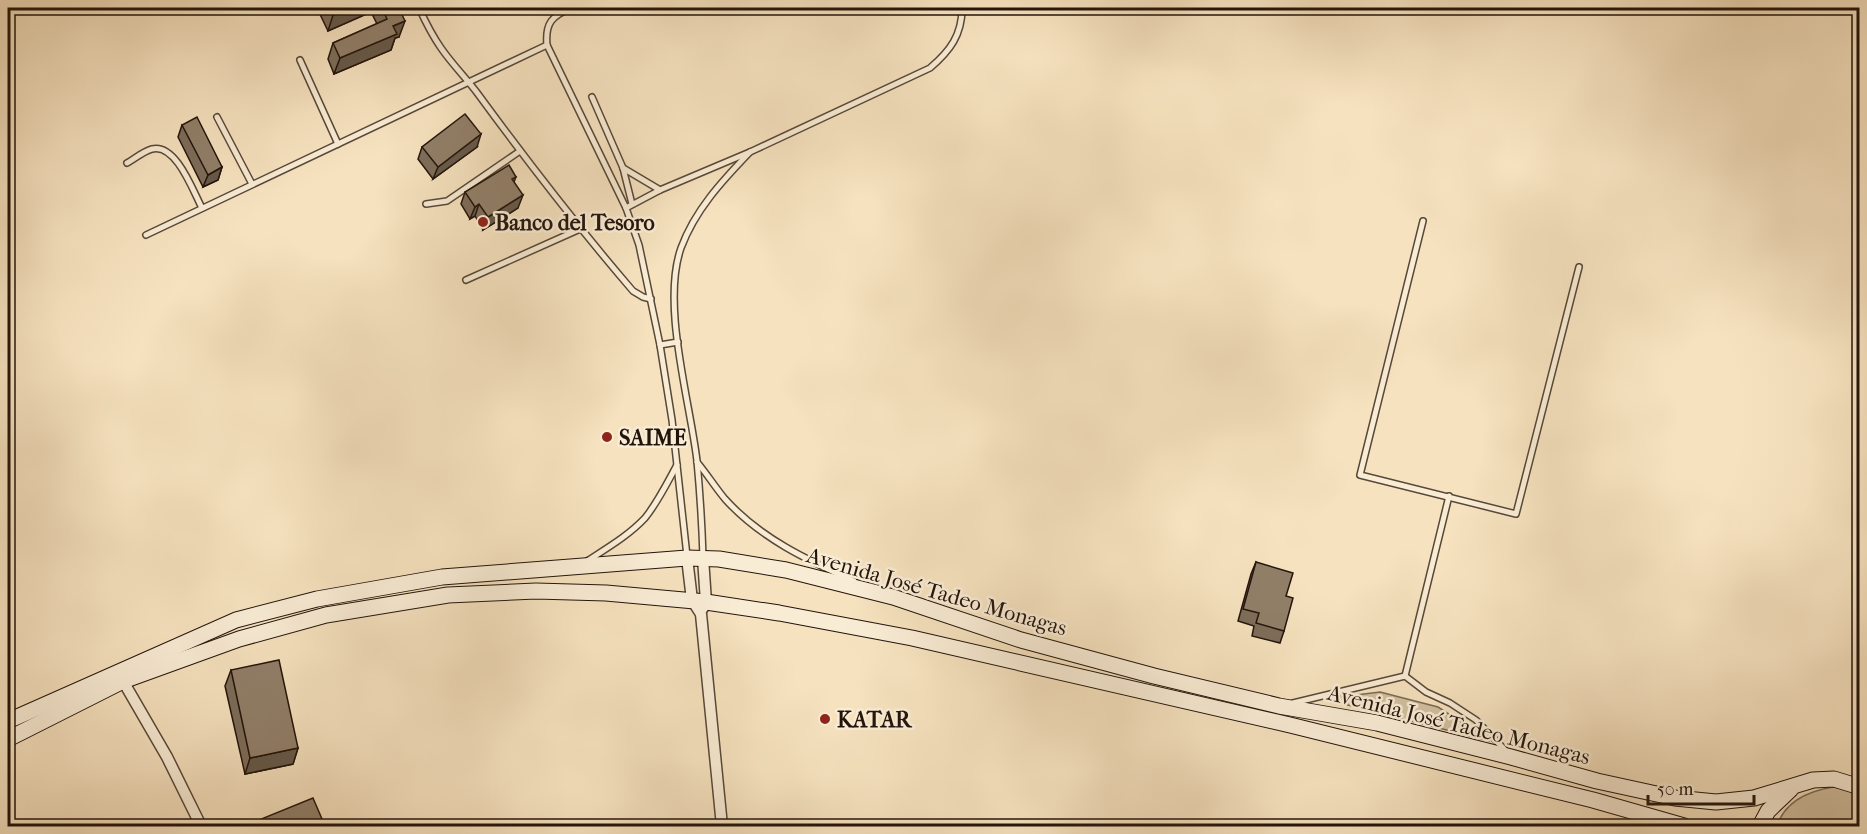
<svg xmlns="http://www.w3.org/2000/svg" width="1867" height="834" font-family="'IM FELL French Canon',serif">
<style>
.green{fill:#d2bfa0;stroke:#7a6a56;stroke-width:1.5}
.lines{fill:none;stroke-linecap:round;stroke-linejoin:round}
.lane-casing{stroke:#584838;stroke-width:8}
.street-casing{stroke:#584838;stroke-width:13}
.secondary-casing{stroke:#23140b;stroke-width:17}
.lane{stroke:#f9ecd5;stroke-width:5}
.street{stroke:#f9ecd5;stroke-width:10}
.secondary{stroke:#f9ecd5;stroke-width:15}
.wall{fill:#7d6d5a;stroke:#23140b;stroke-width:1.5}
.shaded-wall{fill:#66594a;stroke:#23140b;stroke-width:1.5}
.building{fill:#917f69;stroke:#23140b;stroke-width:1.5}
.poi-dot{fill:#8f2418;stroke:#f9ecd5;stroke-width:2}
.labels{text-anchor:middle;stroke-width:5;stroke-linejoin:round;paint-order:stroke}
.poi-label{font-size:22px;font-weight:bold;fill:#23140b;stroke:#f9ecd5;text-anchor:start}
.street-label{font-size:22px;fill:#23140b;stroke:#f9ecd5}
</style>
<rect width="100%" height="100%" fill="#f6e2bf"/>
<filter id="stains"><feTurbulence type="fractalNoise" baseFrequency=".00333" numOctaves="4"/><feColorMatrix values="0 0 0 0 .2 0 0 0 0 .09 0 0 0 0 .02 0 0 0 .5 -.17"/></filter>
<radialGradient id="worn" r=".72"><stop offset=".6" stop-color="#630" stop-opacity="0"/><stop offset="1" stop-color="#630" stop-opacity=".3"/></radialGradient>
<g class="green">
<polygon points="1380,692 1438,707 1490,741 1324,699"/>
<path d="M1833,787L1854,790L1859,793V826H1777C1785,801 1809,791 1833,787Z"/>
</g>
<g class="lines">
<g class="lane-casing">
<g id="lane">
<path d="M419,8C425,21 432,35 441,48C452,64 466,78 478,94C527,161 578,227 633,291L643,297L651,299"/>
<path d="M571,8C552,16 545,23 547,45L626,208L639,245L660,345L672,420L687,556"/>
<polyline points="300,60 338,144"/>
<polyline points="592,97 623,168 632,204"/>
<polyline points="217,117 252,184"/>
<path d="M127,163C134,159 144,151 152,149C176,143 193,191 202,208"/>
<polyline points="623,168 660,190"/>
<polyline points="426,204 447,201 520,151"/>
<path d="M626,208L660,190L750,152L930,68C950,51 962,35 962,8"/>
<polyline points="1423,221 1360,475 1516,514 1579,267"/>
<polyline points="146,235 547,45"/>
<polyline points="466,280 580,229"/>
<polyline points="660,345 678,342"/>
<path d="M697,462C707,474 715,487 725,499C760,538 807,560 854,581"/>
<path d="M703,557C702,525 700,493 697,461C690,401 661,305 681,248C695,210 722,181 750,152"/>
<path d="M587,561C607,548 628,536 645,518C658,502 667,483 677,465"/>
<polyline points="1405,676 1449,496"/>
<polyline points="1293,703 1405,676 1426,692 1450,703 1476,720 1506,751"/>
</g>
</g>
<g class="street-casing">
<g id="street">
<polyline points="687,558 692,600 701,614 722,826"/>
<polyline points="703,558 706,602 703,608"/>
<polyline points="123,681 167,757 201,826"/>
</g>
</g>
<g class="secondary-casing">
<g id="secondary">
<polyline points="8,721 236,620 317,599 442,577 687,558 719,559 786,570 893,597 1021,640 1154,676 1279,706 1377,723 1511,757 1597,781 1675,798 1716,802 1754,798 1813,780 1834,779 1860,787"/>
<polyline points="8,739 123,681 239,639 326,615 448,595 536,591 606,593 706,602 779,613 912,638 1290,725 1593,800 1684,826"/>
<polyline points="1760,826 1768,811 1791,789"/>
</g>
</g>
<use href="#lane" class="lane"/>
<use href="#street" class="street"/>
<use href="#secondary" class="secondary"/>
</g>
<g class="wall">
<polygon points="317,8 399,8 399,37 395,38 391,50 334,74 328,59 333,43 377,24 371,12 328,31"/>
<polygon points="647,8 661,8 649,13"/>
<polygon points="182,125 222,167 218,180 203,187 178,137"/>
<polygon points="422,147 477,147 433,179 418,159"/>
<polygon points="516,177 514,182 518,208 483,230 475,216 470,219 461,204 465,192"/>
<polygon points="1256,562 1286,596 1284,631 1280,643 1252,636 1254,626 1238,621 1251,574"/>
<polygon points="231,670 298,748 293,764 245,774 225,686"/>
</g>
<g class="shaded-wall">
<polygon points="351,8 373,8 371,12 328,31 333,15"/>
<polygon points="651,8 661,8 649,13"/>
<polygon points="405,21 399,37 395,38 391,50 334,74 340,58 393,26"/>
<polygon points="481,134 477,147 433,179 438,167"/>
<polygon points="222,167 218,180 203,187 208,175"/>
<polygon points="523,195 518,208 483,230 488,217"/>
<polygon points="479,204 475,216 470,219 475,207"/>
<polygon points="298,748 293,764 245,774 250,758"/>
</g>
<g class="building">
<polygon points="330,8 351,8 333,15"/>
<polygon points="382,8 399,8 405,21 393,26 397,34 340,58 333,43 387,19"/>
<polygon points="465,114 481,134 438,167 422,147"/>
<polygon points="197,117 222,167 208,175 182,125"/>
<polygon points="509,165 516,177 512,179 523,195 488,217 479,204 475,207 465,192"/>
<polygon points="1256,562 1293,573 1286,596 1293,598 1284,631 1256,623 1259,613 1243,609"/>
<polygon points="279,660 298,748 250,758 231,670"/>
<polygon points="313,798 325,826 244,826"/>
</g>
<g class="poi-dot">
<circle cx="483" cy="222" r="6"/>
<circle cx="607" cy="437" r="6"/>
<circle cx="825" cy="719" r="6"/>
</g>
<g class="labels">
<g class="poi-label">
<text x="495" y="230">Banco del Tesoro</text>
<text x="619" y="445">SAIME</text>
<text x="837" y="727">KATAR</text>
</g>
<g class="street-label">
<text transform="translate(937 591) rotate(16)" y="8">Avenida José Tadeo Monagas</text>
<text transform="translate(1459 724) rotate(14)" y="8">Avenida José Tadeo Monagas</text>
</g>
</g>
<rect width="1867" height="834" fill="none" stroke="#f6e2bf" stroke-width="30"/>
<rect x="9" y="9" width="1849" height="816" fill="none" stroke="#23140b" stroke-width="3"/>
<rect x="15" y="15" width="1837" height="804" fill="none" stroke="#23140b" stroke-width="1.5"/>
<path d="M1648 795v9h106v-9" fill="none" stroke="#23140b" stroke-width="3"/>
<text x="1657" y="795" font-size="18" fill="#23140b" stroke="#f9ecd5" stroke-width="4.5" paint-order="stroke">50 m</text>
<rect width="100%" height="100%" filter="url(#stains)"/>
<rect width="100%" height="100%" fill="url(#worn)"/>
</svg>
